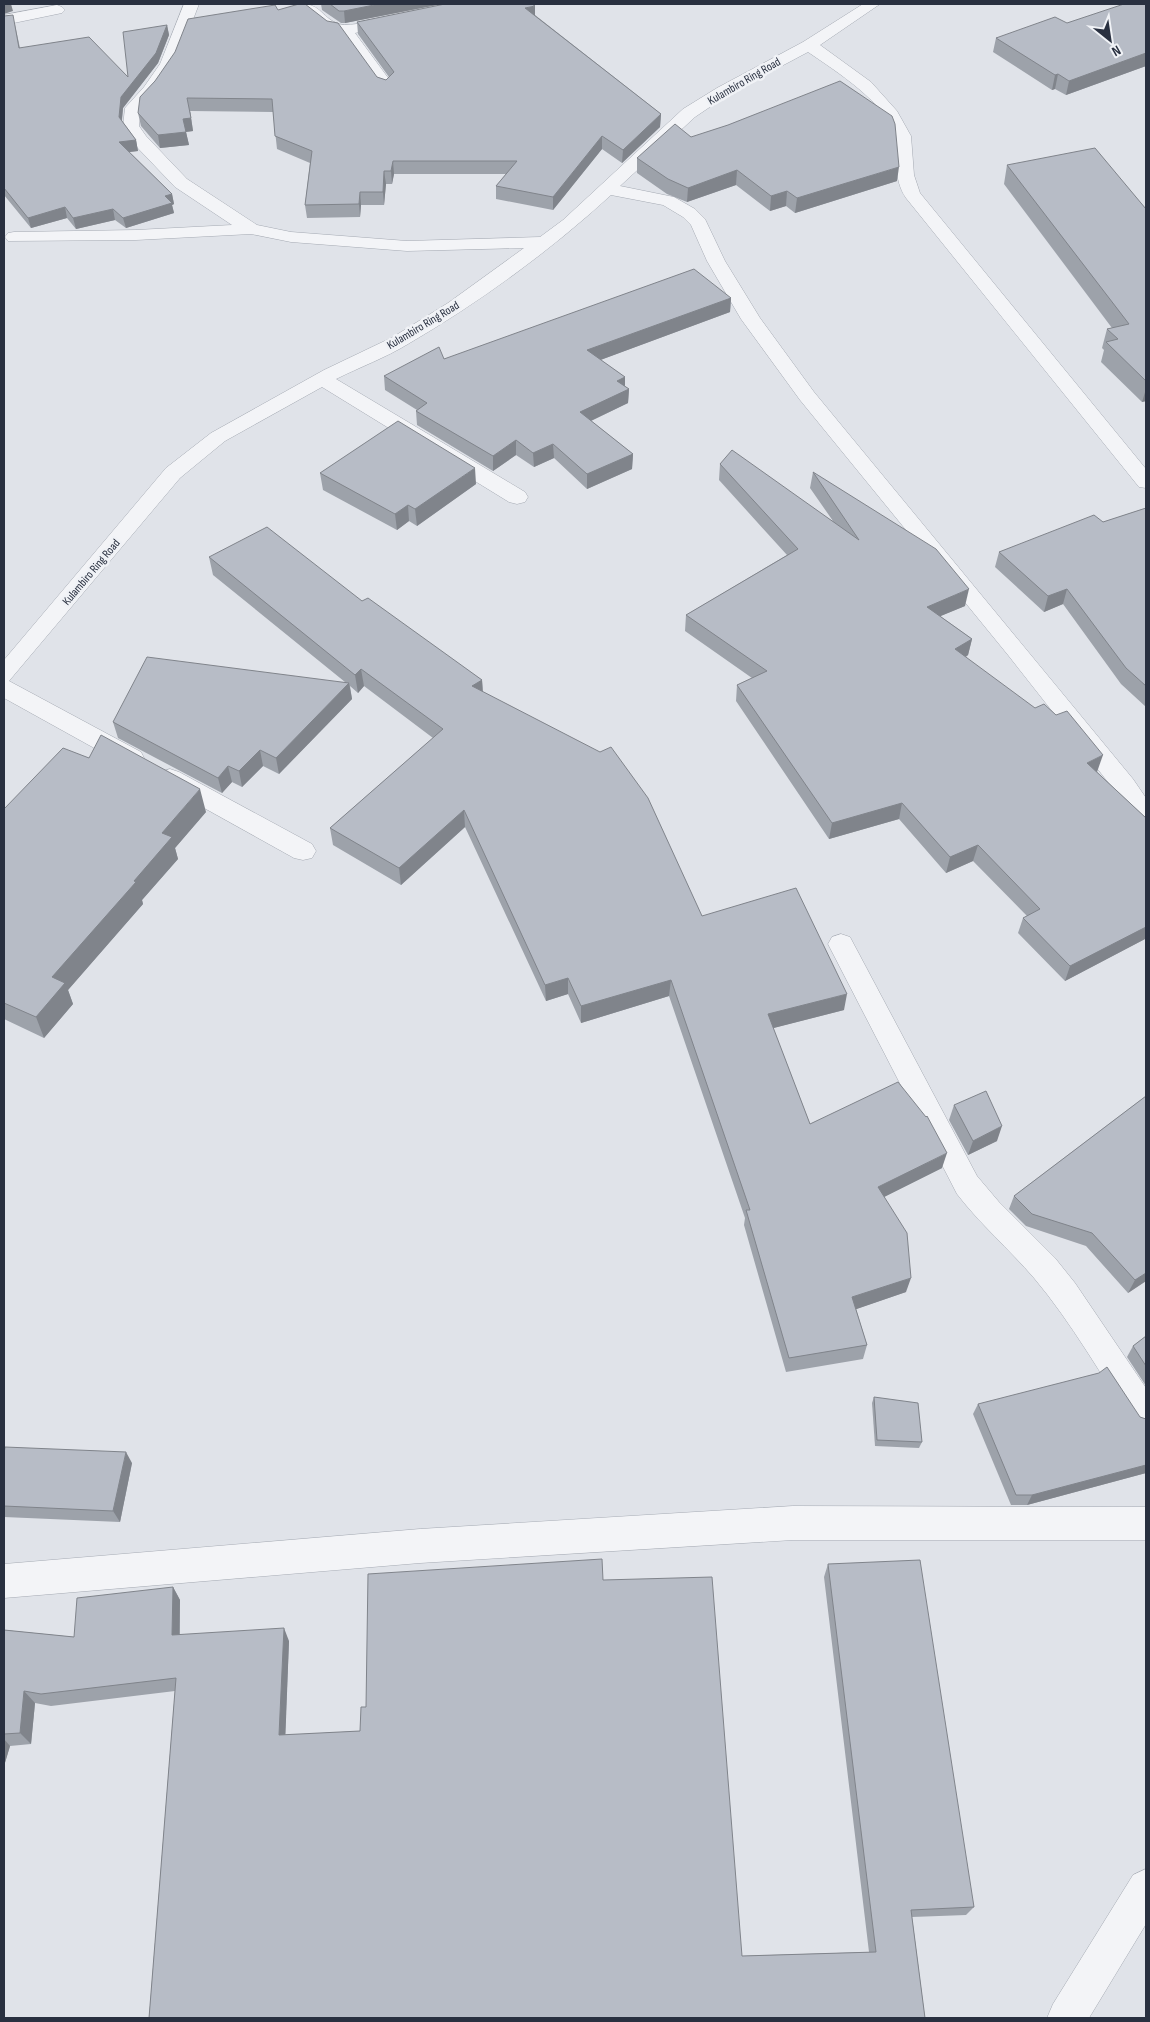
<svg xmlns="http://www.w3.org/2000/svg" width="1150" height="2022" font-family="'Sofia Sans Condensed',sans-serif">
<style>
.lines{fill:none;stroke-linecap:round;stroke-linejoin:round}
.minor-casing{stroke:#a5aab3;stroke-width:1}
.minor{fill:#f3f4f7;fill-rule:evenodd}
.wall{fill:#9da2aa}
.shaded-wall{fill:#80848b}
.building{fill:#b7bcc6;stroke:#80848b}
.labels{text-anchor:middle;stroke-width:5;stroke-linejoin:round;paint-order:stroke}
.far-street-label{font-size:12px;fill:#293040;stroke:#f0f2f6}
</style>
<rect width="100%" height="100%" fill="#e0e3e9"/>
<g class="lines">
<g class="minor-casing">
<g id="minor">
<path d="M184,4H199L176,64L156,93L141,109L139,126L146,136L187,179L257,225L291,232L407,241L540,237L563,220L683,109L717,88L803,42L863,4H880L820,45L871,82L897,111L911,136L914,175L920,193L1146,469V488L1139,487L906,198C893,179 898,158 895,138C889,104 834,70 808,52L729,94L695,117L620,186L674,197L695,209L705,219L725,261L760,318L814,392L1133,779L1146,798V826L1137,823L1115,791L1008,655L800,400L741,319L707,261L691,225L683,217L663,205L611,195C550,251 480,302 408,344C385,358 360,367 336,379L525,492L528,497L525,502L517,504L509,502L322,387L225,441L180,478L9,681L141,752L144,758L141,764L132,767L123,764L4,698V660L166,468L211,433L324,370L393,337L448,303L524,248L407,251L291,242L251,234L136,240L8,241L5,237L8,233L14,232L136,230L232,225L175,187L133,143L123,126L125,108L144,87L160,64Z"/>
<path d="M294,4C323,2 319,17 339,24C351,28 381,18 394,15L399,17L402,20L399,23L355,33L394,86L392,89H380L340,34L330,32Z"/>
<polygon points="57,5 62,7 65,10 62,13 4,25 4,15"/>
<polygon points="170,769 179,772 312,844 316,851 312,858 303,860 294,858 161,784 158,778 161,772"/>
<path d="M841,934L850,937L977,1176L999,1202L1055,1258L1075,1283L1146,1388V1430L1135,1426C1102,1377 1072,1323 1034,1278C1009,1249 980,1224 957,1194L828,944L832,937Z"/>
<polygon points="793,1506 1146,1507 1146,1540 793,1540 420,1563 4,1598 4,1564 420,1529"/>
<polygon points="1146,1869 1146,1924 1089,2018 1047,2018 1053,2004 1133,1875"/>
</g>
</g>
<use href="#minor" class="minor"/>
</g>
<g class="wall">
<polygon points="321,4 442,4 345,23 341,23 322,10"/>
<polygon points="1146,4 1146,66 1066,95 1055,89 1052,90 993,52 996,38 1067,23"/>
<polygon points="278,10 377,77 386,80 389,77 358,34 357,22 535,15 661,114 660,127 622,163 602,149 553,210 496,199 496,186 506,174 394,174 392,184 386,184 384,205 361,205 360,217 307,218 305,205 310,163 277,149 273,112 190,111 193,131 186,132 189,145 160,148 141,126 138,113"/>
<polygon points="4,16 15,25 20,48 128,77 167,25 169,35 158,63 123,108 122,121 136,140 138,151 129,152 172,194 174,204 172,205 174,213 126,228 115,220 76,229 67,218 31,228 4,195"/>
<polygon points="691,137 897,181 795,213 786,206 770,211 736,185 687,202 667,194 637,173 637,158"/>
<polygon points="1007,165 1146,209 1146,401 1142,402 1101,362 1104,350 1102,348 1107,329 1112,328 1004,184"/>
<polygon points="731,298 730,312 600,360 625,377 625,386 629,389 628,403 591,421 633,454 632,469 587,489 554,458 534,467 516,455 493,471 417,425 416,411 417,410 385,390 384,376 444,359"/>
<polygon points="720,464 833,521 810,488 813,472 965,606 940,616 972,639 968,655 966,657 1097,772 1146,818 1146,937 1145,939 1065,981 1018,933 1023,918 1027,916 973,861 946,873 899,819 829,839 736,701 737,685 752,678 685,631 686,615 787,555 719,480"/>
<polygon points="320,473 476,484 417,526 409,521 397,530 323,490"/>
<polygon points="1146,508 1146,707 1121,684 1063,604 1044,612 995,567 999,552 1103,522"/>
<polygon points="209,557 362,601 482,680 483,692 702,916 844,1010 773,1028 810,1124 942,1168 884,1197 906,1292 856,1309 867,1345 863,1359 786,1372 744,1225 745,1218 669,996 581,1023 568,994 546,1001 465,827 401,885 333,845 330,828 433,738 364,686 358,693 350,686 352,699 279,774 263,766 242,787 232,782 222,793 118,738 113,722 345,682 213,575"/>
<polygon points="4,809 206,812 175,848 178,859 142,900 143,904 68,990 73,1004 44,1038 4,1019"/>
<polygon points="1146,1096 1146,1281 1128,1293 1086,1246 1026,1226 1009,1209 1014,1196"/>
<polygon points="954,1105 997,1141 968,1155 949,1120"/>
<polygon points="1146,1336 1146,1386 1127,1357 1133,1346"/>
<polygon points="874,1397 922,1442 919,1448 875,1446 872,1403"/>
<polygon points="978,1404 1140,1417 1146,1419 1146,1473 1027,1505 1011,1505 973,1414"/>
<polygon points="4,1454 132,1463 120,1522 4,1517"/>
<polygon points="828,1564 974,1907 966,1915 912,1917 925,2018 149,2018 175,1691 51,1706 35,1703 31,1744 10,1746 4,1766 4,1630 74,1637 173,1587 180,1600 180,1635 289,1641 285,1735 360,1731 366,1707 603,1580 742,1956 869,1952 824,1577"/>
</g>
<g class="shaded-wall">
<polygon points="4,4 11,4 13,11 4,14"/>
<polygon points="379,4 442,4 345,23 344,11"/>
<polygon points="535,6 535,18 525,8"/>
<polygon points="167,25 169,35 158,63 123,108 121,127 119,117 121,97"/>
<polygon points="1146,53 1146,66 1066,95 1069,81"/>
<polygon points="1058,74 1055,89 1052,90 1055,75"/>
<polygon points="190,111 193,131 185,132 183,119"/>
<polygon points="661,114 660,127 622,163 623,150"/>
<polygon points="186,132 189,145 160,148 158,135"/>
<polygon points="602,136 602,149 553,210 553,197"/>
<polygon points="136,140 138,151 121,153 119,142"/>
<polygon points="393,161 394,174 392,184 391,171"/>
<polygon points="899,167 897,181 795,213 797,198"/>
<polygon points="737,170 736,185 687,202 688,188"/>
<polygon points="384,171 386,184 384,205 383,192"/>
<polygon points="787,191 786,206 770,211 771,196"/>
<polygon points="360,192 361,205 360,217 359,204"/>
<polygon points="172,194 174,204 172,205 174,213 126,228 123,218 165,196"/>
<polygon points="65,207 67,218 31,228 28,218"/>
<polygon points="113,209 115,220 76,229 73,218"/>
<polygon points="731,298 730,312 587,365 587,350"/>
<polygon points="625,377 625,391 629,389 628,403 580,426 580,412 617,381"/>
<polygon points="1146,389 1146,401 1142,402"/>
<polygon points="516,440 516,455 493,471 493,456"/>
<polygon points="553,444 554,458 534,467 533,453"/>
<polygon points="633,454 632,469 587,489 587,474"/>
<polygon points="475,468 476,484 417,526 415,509"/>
<polygon points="408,505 409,521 397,530 395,514"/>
<polygon points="969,589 965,606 924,623 927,607"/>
<polygon points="1067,589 1063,604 1044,612 1048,596"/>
<polygon points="972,639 968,655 952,665 955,649"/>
<polygon points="361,669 364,686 358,693 355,675"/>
<polygon points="482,680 483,697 472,686"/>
<polygon points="349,683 352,699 279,774 276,758"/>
<polygon points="260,750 263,766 242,787 239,771"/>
<polygon points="1103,755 1097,772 1082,779 1087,763"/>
<polygon points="228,766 232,782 222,793 218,778"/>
<polygon points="200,789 206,812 175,848 178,859 142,900 143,904 68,990 73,1004 44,1038 36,1017 52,977 134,881 162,833"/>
<polygon points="902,803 899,819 829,839 832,823"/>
<polygon points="464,810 465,827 401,885 399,868"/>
<polygon points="978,845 973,861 946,873 950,857"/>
<polygon points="1146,926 1146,937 1145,939 1065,981 1070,966"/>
<polygon points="568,978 568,994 546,1001 545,985"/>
<polygon points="671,980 669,996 581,1023 581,1006"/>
<polygon points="847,994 844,1010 766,1030 768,1014"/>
<polygon points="1002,1126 997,1141 968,1155 973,1141"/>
<polygon points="947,1153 942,1168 874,1202 878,1187"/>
<polygon points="1146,1273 1146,1281 1128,1293 1135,1280"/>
<polygon points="911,1278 906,1292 848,1312 852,1297"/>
<polygon points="126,1452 132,1463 120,1522 113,1511"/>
<polygon points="1146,1465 1146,1473 1027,1505 1032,1495"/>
<polygon points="173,1587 180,1600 179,1648 172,1635"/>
<polygon points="284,1628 289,1641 285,1746 279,1735"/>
<polygon points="24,1691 35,1703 31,1744 20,1733"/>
<polygon points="4,1739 10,1746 4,1766"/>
</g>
<g class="building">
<polygon points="299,4 305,4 327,21 338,23 377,77 386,80 394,72 357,22 445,4 532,4 535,6 525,8 661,114 623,150 602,136 553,197 496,186 517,161 393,161 391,171 384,171 383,192 360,192 359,204 305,205 312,151 275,136 272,99 187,98 191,118 183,119 186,132 158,135 138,113 140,97 155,81 175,52 188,19 275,5 278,10"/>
<polygon points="330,4 379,4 344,11 339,11"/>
<polygon points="1124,4 1146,4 1146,53 1069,81 1058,74 1055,75 996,38 1055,17 1067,23"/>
<polygon points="13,15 19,48 89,37 128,77 123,32 167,25 156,53 121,97 119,117 136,140 119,142 172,194 165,196 172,203 123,218 113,209 73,218 65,207 28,218 4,188 4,16"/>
<polygon points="840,81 892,116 895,124 899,167 797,198 787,191 771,196 737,170 688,188 668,179 637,158 675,124 691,137 728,125"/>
<polygon points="1095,148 1146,209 1146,381 1106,342 1118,339 1107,329 1129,324 1007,165"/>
<polygon points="694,269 731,298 587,350 625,377 617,381 629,389 580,412 633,454 587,474 553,444 533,453 516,440 493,456 416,411 427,403 384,376 439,347 444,359"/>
<polygon points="398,421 475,468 415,509 408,505 395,514 320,473"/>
<polygon points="732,450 859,540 813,472 936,549 969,589 927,607 972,639 955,649 1035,708 1044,704 1056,715 1067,711 1103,755 1087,763 1146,818 1146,927 1070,966 1023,918 1040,909 978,845 950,857 902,803 832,823 737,685 767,671 686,615 798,549 720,464"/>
<polygon points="1146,508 1146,686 1126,668 1067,589 1048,596 999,552 1094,515 1103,522"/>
<polygon points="267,527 362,601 368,598 482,680 472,686 600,752 611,747 648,798 702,916 796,888 847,994 768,1014 810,1124 898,1082 926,1117 927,1116 947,1153 878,1187 907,1233 911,1278 852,1297 867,1345 789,1358 746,1210 750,1210 671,980 581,1006 568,978 545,985 464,810 399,868 330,828 443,729 361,669 355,675 209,557"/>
<polygon points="147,657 349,683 276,758 260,750 239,771 228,766 218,778 113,722"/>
<polygon points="101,735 200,789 162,833 172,837 134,881 136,882 52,977 65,983 36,1017 4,1003 4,809 63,748 89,758"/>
<polygon points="986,1091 1002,1126 973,1141 954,1105"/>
<polygon points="1146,1096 1146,1273 1135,1280 1092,1233 1032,1214 1014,1196"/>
<polygon points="1146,1336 1146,1366 1133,1346"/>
<polygon points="1107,1367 1140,1417 1146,1419 1146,1465 1032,1495 1016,1495 978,1404 1099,1373"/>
<polygon points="874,1397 918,1403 922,1442 877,1440"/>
<polygon points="5,1447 126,1452 113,1511 4,1506 4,1454"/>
<polygon points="602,1559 603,1580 712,1577 742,1956 876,1952 828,1564 920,1560 974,1907 911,1910 925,2018 149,2018 176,1678 41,1694 24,1691 20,1733 4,1734 4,1630 74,1637 77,1598 173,1587 172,1635 284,1628 279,1735 360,1731 361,1707 366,1707 368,1574"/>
</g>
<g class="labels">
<g class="far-street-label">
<text transform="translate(744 81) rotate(-30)" y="4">Kulambiro Ring Road</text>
<text transform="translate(423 325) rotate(-31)" y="4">Kulambiro Ring Road</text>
<text transform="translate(91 572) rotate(-50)" y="4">Kulambiro Ring Road</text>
</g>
</g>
<rect width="1150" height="2022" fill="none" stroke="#293040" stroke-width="10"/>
<g transform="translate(1110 40) rotate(150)" stroke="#f0f2f6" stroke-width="4" paint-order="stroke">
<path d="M0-4L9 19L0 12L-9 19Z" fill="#293040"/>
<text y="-8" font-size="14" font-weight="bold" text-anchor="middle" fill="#293040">N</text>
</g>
</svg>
